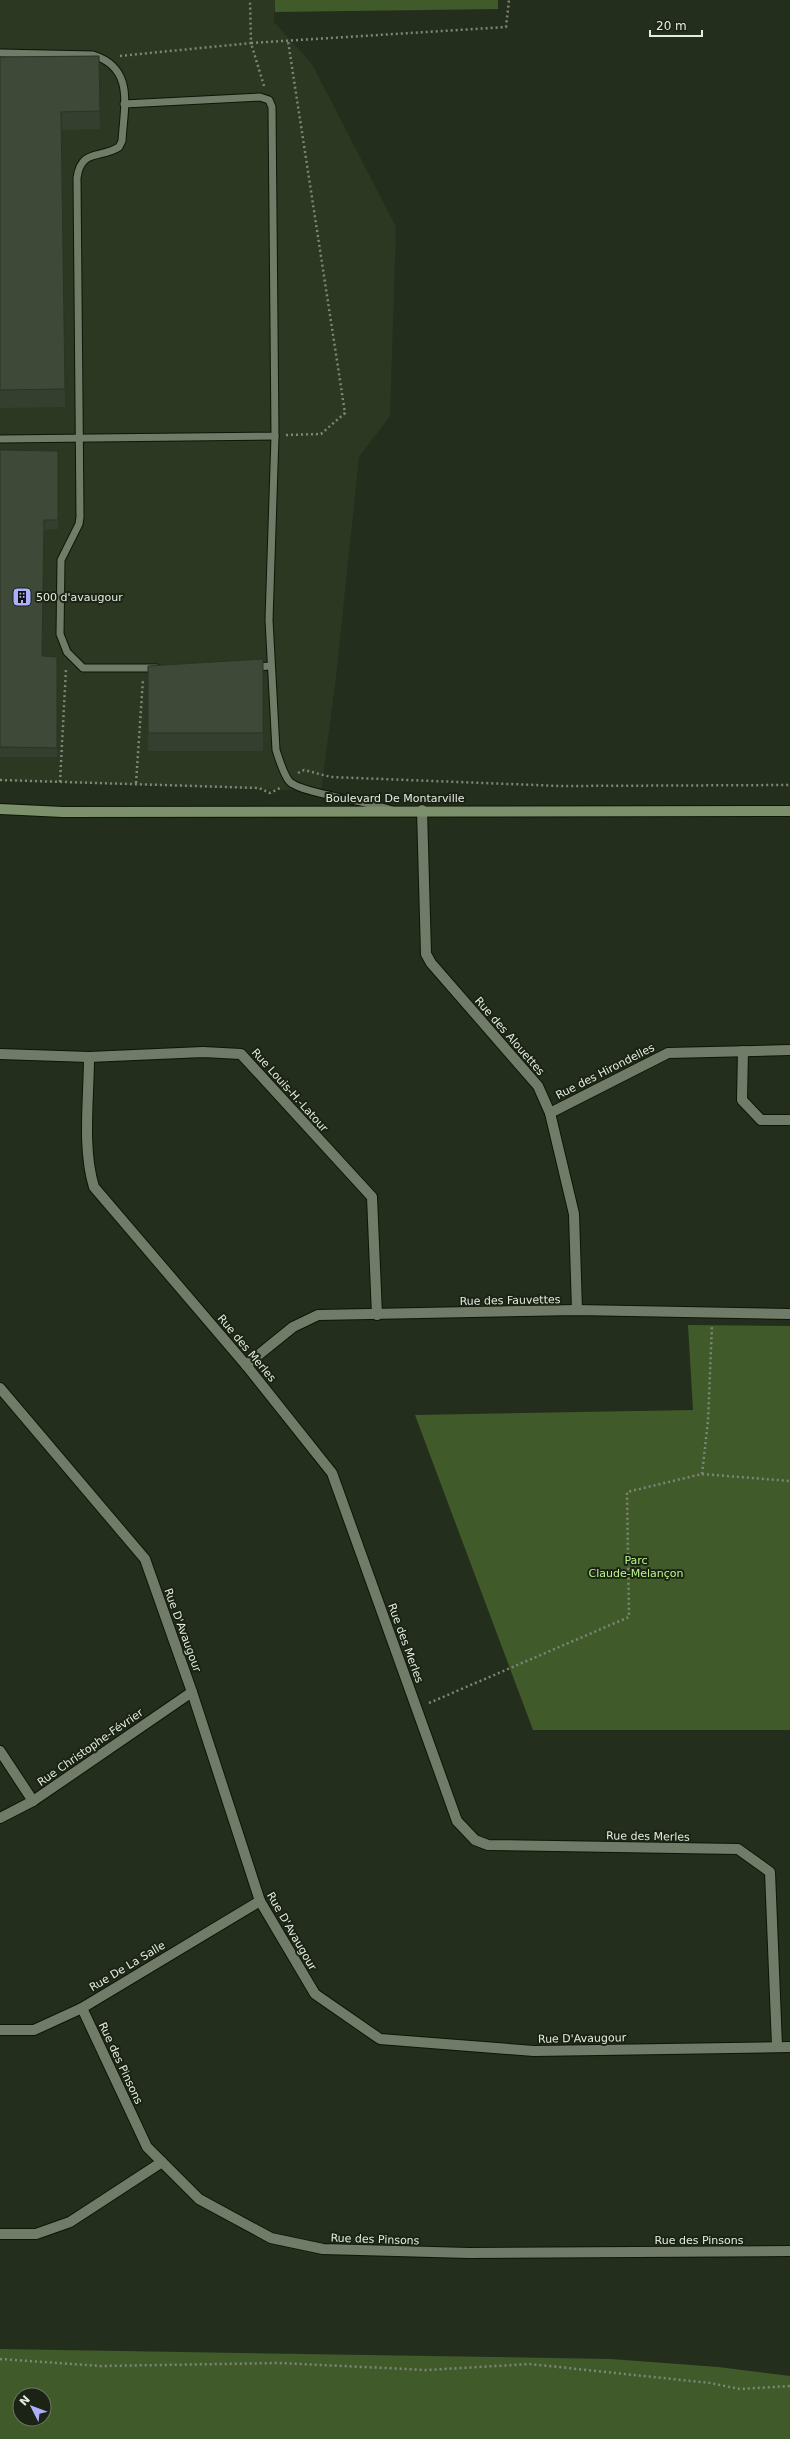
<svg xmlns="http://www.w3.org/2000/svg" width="790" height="2439" font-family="'DejaVu Sans',sans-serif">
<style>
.built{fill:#2c3822}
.green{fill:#405a2a;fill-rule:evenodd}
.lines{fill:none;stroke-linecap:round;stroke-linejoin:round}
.lane-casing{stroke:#0d1607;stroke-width:9}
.street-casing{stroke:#0d1607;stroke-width:12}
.secondary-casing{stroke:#0d1607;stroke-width:12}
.path{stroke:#7e8678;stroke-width:2.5;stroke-dasharray:2 3;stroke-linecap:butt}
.lane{stroke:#707c68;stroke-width:7}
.street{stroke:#707c68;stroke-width:10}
.secondary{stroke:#7b906b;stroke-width:10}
.wall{fill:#353f2f}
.building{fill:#3e4937;stroke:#2b3326}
.labels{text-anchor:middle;stroke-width:4;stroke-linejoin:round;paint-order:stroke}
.poi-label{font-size:11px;fill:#e5ebe0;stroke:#1b2414;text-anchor:start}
.street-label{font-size:11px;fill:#e5ebe0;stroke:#1b2414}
.park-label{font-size:11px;fill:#baf58a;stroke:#1b2414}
</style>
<rect width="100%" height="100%" fill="#242e1d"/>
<polygon class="built" points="0,0 275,0 274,22 312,64 396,227 390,416 359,457 336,677 321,791 0,781"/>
<g class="green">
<polygon points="275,0 498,0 498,9 275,12"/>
<polygon points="688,1325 790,1326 790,1730 533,1730 415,1415 693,1410"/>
<path d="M0,2349L611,2359L718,2367L790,2376V2439H0ZM20,2395H44V2419H20Z"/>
</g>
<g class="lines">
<g class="lane-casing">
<g id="lane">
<path d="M0,53L93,55C135,68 124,106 122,141L119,147C101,159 81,148 77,178L80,517L79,524L61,560L60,634L67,652L83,668H157"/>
<path d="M275,436L269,620L276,750C279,759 283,773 289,781C299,793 371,802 392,810"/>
<polyline points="0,439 275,436 272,107 269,100 260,97 124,104"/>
<polyline points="255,667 271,666"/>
</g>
</g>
<g class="street-casing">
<g id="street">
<polyline points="422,810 426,954 431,963 538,1086 550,1113 574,1214 577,1310"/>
<polyline points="743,1051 742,1100 761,1120 790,1120"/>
<polyline points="0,1054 89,1057 203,1052 241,1054 372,1197 377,1315"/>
<path d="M89,1057C89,1097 82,1149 94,1187L246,1365L332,1473L457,1821L475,1840L488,1845L738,1849L770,1872L777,2046"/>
<polyline points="550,1113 668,1053 790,1050"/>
<polyline points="246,1365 293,1327 318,1315 577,1310 790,1314"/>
<polyline points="0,1388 145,1559 192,1692 260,1901 315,1994 380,2039 534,2051 790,2047"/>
<polyline points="0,1751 33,1801"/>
<polyline points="0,1818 33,1801 192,1692"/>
<polyline points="82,2008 147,2147 199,2199 271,2238 323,2249 469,2253 790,2251"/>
<polyline points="0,2030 34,2030 82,2008 260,1901"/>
<polyline points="0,2234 36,2234 70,2222 162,2162"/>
</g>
</g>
<g class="secondary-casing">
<polyline id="secondary" points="0,809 63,812 790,811"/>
</g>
<g class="path">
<polyline points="120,56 251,43 250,0"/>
<polyline points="264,86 251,43 506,27 509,0"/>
<polyline points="286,435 321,434 345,413 288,41"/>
<polyline points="298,773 304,770 331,777 560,786 790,785"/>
<polyline points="0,780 259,788 270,793 280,788"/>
<polyline points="60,782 66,669"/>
<polyline points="136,783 143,679"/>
<polyline points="702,1474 790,1481"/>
<polyline points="429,1703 629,1617 627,1492 702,1474 708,1421 712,1325"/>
<polyline points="0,2359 101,2366 279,2363 427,2370 530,2364 710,2383 740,2389 790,2386"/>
</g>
<use href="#lane" class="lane"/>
<use href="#street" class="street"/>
<use href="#secondary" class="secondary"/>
</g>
<g class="wall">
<polygon points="99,56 100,129 62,130 65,407 0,408 0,57"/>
<polygon points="0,450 58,451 58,529 44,530 42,656 57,657 57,757 0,757"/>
<polygon points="263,659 263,751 148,751 148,666"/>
</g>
<g class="building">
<polygon points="99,56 100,111 61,112 65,389 0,390 0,57"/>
<polygon points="0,450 58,451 58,520 44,520 42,656 57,657 57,748 0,747"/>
<polygon points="263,659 263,733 148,733 148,666"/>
</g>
<defs>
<g id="building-square" transform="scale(1)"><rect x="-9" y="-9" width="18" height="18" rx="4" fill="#acaffb" stroke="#1b2414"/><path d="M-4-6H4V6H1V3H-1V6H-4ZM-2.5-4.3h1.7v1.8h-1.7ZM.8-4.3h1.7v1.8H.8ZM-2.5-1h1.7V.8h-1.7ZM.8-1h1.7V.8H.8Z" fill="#111"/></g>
</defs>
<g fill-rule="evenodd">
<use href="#building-square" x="22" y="597"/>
</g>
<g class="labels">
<g class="poi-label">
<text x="36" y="601">500 d'avaugour</text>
</g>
<g class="street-label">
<text x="395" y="802">Boulevard De Montarville</text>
<text transform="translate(510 1036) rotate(49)" y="4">Rue des Alouettes</text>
<text transform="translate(605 1071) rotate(-27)" y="4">Rue des Hirondelles</text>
<text transform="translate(290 1090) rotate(48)" y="4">Rue Louis-H.-Latour</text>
<text transform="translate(510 1300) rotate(-1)" y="4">Rue des Fauvettes</text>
<text transform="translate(247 1348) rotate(50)" y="4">Rue des Merles</text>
<text transform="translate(183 1630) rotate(70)" y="4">Rue D'Avaugour</text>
<text transform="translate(406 1643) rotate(70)" y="4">Rue des Merles</text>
<text transform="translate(90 1747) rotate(-35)" y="4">Rue Christophe-Février</text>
<text transform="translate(648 1836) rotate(1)" y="4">Rue des Merles</text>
<text transform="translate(292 1931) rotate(60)" y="4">Rue D'Avaugour</text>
<text transform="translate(127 1966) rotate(-31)" y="4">Rue De La Salle</text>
<text transform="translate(582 2038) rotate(-1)" y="4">Rue D'Avaugour</text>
<text transform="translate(121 2063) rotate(65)" y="4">Rue des Pinsons</text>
<text transform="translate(375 2239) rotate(2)" y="4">Rue des Pinsons</text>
<text x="699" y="2244">Rue des Pinsons</text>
</g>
<g class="park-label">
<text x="636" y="1564">Parc<tspan x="636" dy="13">Claude-Melançon</tspan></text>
</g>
</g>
<g transform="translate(32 2407) rotate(312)"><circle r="19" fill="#1b2414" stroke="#6c7466"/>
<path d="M0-3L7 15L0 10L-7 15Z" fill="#acaffb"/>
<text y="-6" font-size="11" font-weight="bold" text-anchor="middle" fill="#e5ebe0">N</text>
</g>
<path d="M650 30v6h52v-6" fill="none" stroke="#e5ebe0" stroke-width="2"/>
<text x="656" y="30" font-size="12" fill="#e5ebe0" stroke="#1b2414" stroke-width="3" paint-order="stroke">20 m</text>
</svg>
